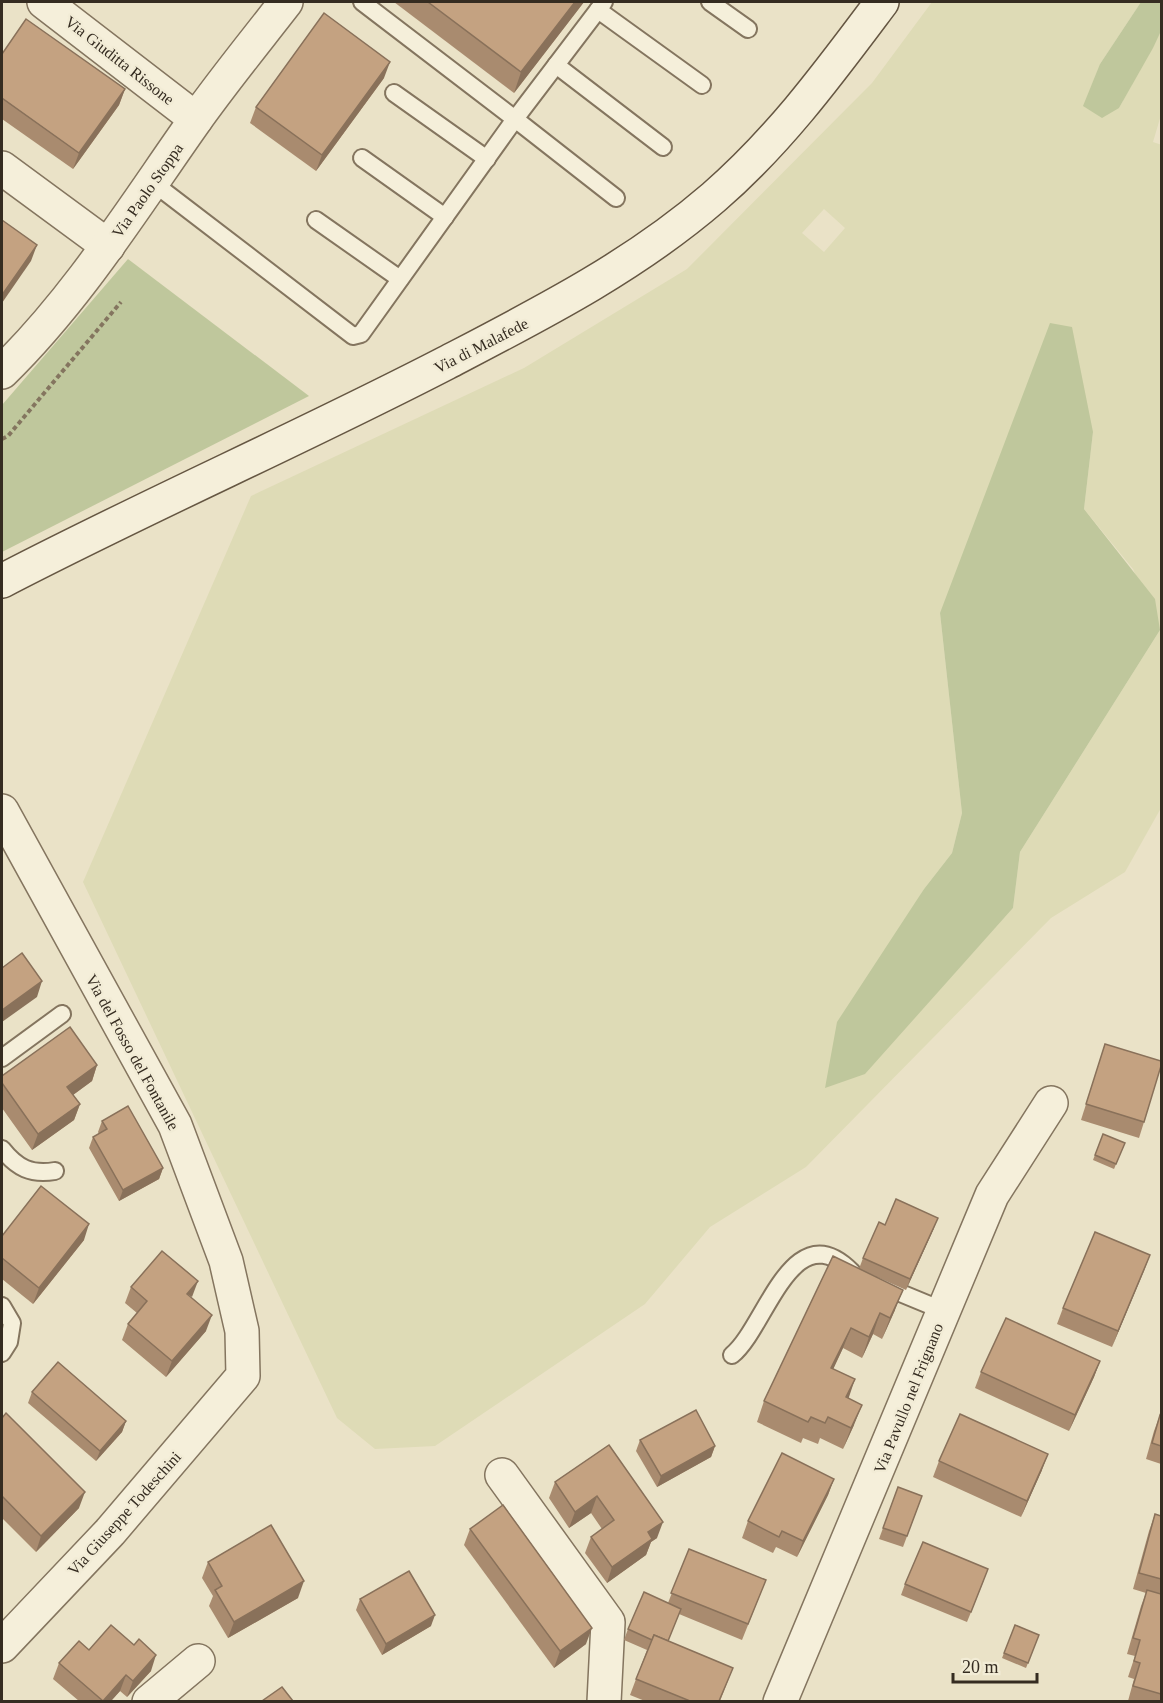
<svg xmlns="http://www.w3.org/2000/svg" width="1163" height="1703" font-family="Georgia,serif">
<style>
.farmland{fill:#dedbb6;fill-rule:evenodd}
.green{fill:#bfc79c}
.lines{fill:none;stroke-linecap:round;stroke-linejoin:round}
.lane-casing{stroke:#84755f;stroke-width:20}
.street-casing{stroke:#84755f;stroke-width:36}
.secondary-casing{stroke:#655642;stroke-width:36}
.path{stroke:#84755f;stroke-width:4;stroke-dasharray:4.5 3;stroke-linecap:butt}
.lane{stroke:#f5efda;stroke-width:16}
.street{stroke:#f5efda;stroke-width:33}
.secondary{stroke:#f5efda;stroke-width:33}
.wall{fill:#a98b6f}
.shaded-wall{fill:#89715a}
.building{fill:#c4a281;stroke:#89715a;stroke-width:1.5}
.labels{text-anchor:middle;stroke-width:5;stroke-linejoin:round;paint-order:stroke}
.street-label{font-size:16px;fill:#352c21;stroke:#f2ecd6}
</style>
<rect width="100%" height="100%" fill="#eae2c7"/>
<path class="farmland" d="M932,2H1141L1100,64L1119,108L1161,31V115L1153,142L1162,145L1161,808L1125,872L1051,918L806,1167L710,1227L645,1304L435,1446L375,1449L337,1418L83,882L251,496L524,368L687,269L872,83ZM824,209L845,228L824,252L802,233ZM1093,432L1084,509L1133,569L1160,630L1020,852L1013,908L865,1073L825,1087L903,925L924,889L952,853L962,813L940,613Z"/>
<g class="green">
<polygon points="1141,2 1161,2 1161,31 1153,48 1119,108 1102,118 1083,106 1100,64"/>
<polygon points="128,259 309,396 2,552 2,405"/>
<polygon points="1050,323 1072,327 1093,432 1084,509 1155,599 1160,630 1020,852 1013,908 865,1074 825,1088 837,1022 924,889 952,853 962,813 940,613"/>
</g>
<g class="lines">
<g class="lane-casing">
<g id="lane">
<polyline points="362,2 515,119 604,2"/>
<polyline points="710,2 748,29"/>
<polyline points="598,10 702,85"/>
<polyline points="556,65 663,147"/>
<polyline points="394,93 487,159"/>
<polyline points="362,158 445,217"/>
<polyline points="152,182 353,336 361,334 515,119 616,198"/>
<polyline points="316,220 400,279"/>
<polyline points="2,1058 62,1014"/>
<path d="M2,1149C17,1168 31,1175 55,1171"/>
<polyline points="881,1285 944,1311"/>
<polyline points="2,1306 12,1323 9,1342 2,1353"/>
<path d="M732,1355C766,1328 792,1211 852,1272"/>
</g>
</g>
<g class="street-casing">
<g id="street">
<polyline points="44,2 196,119"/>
<polyline points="2,168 108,246"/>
<path d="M2,372C77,299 134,207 194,122C223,81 255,42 286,2"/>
<polyline points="2,811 175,1125 226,1261 242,1331 243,1376 110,1532 2,1646"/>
<polyline points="502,1475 608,1622 604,1702"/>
<polyline points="149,1702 198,1661"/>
<polyline points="780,1702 992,1195 1051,1103"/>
</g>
</g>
<g class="secondary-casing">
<path id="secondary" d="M2,581C148,505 299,439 446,363C540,314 633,267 714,197C780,140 831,70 882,2"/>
</g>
<polyline class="path" points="2,439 8,436 121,302"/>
<use href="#lane" class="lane"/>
<use href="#street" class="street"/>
<use href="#secondary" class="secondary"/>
</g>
<g class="wall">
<polygon points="394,2 584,2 514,93"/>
<polygon points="2,54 125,89 119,105 73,169 2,119"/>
<polygon points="384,78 316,171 250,123 256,107"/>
<polygon points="1105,1044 1144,1122 1139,1138 1081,1120"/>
<polygon points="97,1065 92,1081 73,1095 80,1104 74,1120 32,1150 2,1108 2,1076"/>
<polygon points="102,1121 163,1168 159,1179 119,1201 89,1148 93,1137 99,1134 98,1132"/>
<polygon points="1103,1134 1125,1143 1114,1169 1093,1160"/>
<polygon points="885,1225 934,1228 906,1290 859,1269 863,1258"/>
<polygon points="2,1236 84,1240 33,1304 2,1279"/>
<polygon points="1150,1255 1112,1347 1057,1324 1063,1308"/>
<polygon points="833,1256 895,1310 882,1339 873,1334 862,1358 843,1348 833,1369 848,1398 854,1425 843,1449 820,1438 818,1444 803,1438 801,1443 757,1422 764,1401"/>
<polygon points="131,1287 191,1298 206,1331 166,1377 122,1340 128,1324 137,1313 125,1303"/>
<polygon points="1100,1361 1094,1377 1069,1431 975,1388 981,1372"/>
<polygon points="32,1392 126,1421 122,1432 96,1461 28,1403"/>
<polygon points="1160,1415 1161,1416 1161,1464 1146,1459 1154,1431"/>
<polygon points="2,1418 79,1508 36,1552 2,1518"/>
<polygon points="640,1440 715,1446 711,1457 657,1487 636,1451"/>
<polygon points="609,1445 657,1538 651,1542 646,1555 607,1583 585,1553 591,1537 602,1529 591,1513 569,1528 549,1498 555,1482"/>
<polygon points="939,1461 1042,1470 1021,1517 933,1477"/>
<polygon points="834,1479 828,1495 797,1557 776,1547 773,1553 742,1538 748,1521"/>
<polygon points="898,1487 922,1496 903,1547 879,1539"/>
<polygon points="1155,1514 1161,1516 1161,1701 1128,1701 1134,1679 1128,1677 1135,1656 1127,1654 1141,1606 1146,1593 1133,1589 1149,1531"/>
<polygon points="470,1529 586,1644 554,1668 464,1545"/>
<polygon points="689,1549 766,1580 742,1640 679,1614 668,1641 733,1668 720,1701 645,1701 630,1695 647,1650 624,1640 628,1629 668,1603"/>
<polygon points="208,1562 298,1598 228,1638 209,1606 213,1596 202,1578"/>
<polygon points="984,1580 967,1622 901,1595 905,1584"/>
<polygon points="360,1599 431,1626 382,1655 356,1610"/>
<polygon points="1015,1625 1039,1635 1026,1668 1002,1658"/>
<polygon points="134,1645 151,1671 127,1697 120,1691 111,1701 79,1701 53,1679 59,1663 89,1650"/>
</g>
<g class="shaded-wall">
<polygon points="575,2 584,2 514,93 521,72"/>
<polygon points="390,62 384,78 316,171 322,155"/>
<polygon points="125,89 119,105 73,169 79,153"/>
<polygon points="37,245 31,261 2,303 2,295"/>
<polygon points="42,981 37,997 2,1022 2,1010"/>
<polygon points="97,1065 92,1081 62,1103 67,1087"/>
<polygon points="80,1104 74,1120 32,1150 38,1134"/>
<polygon points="163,1168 159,1179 119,1201 123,1190"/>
<polygon points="938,1218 934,1228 906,1290 910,1279"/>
<polygon points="89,1224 84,1240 33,1304 39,1288"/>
<polygon points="1150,1255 1144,1271 1112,1347 1118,1331"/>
<polygon points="198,1281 192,1297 187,1294"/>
<polygon points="903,1290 895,1310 882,1339 890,1318"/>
<polygon points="880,1313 873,1334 862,1358 869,1337"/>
<polygon points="212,1315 206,1331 166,1377 172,1361"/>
<polygon points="851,1328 843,1348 824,1389 831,1368"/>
<polygon points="1100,1361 1094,1377 1069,1431 1075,1415"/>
<polygon points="855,1379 848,1400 846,1397"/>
<polygon points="862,1405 854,1425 843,1449 851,1428"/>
<polygon points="126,1421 122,1432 96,1461 100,1451"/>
<polygon points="715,1446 711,1457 657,1487 661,1476"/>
<polygon points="1048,1454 1042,1470 1021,1517 1027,1501"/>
<polygon points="834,1479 828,1495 797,1557 803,1541"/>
<polygon points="85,1492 79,1508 36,1552 41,1536"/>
<polygon points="597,1496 591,1513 569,1528 575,1512"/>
<polygon points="663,1522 657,1538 651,1542 646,1555 607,1583 612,1567 648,1532"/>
<polygon points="304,1581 298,1598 228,1638 234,1622"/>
<polygon points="435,1615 431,1626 382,1655 386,1644"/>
<polygon points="592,1628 586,1644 554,1668 560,1651"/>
<polygon points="156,1655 151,1671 127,1697 133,1681"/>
<polygon points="126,1675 120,1691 111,1701 103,1701"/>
</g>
<g class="building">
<polygon points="428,2 575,2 521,72"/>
<polygon points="324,13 390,62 322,155 256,107"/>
<polygon points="26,19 125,89 79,153 2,98 2,54"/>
<polygon points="2,220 37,245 2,295"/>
<polygon points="22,953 42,981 2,1010 2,968"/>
<polygon points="70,1027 97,1065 67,1087 80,1104 38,1134 2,1083 2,1076"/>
<polygon points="1105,1044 1161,1061 1161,1066 1144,1122 1086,1104"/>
<polygon points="128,1106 163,1168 123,1190 93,1137 107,1129 102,1121"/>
<polygon points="1103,1134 1125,1143 1116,1164 1095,1155"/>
<polygon points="41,1186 89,1224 39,1288 2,1258 2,1236"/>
<polygon points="896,1199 938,1218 910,1279 863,1258 879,1222 885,1225"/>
<polygon points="1095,1232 1150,1255 1118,1331 1063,1308"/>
<polygon points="162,1251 198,1281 187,1294 212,1315 172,1361 128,1324 147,1301 131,1287"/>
<polygon points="833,1256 903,1290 890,1318 880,1313 869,1337 851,1328 831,1368 855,1379 846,1397 862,1405 851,1428 828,1417 825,1423 811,1417 808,1422 764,1401"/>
<polygon points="1006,1318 1100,1361 1075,1415 981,1372"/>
<polygon points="58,1362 126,1421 100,1451 32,1392"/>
<polygon points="696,1410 715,1446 661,1476 640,1440"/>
<polygon points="6,1413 85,1492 41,1536 2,1496 2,1418"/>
<polygon points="960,1414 1048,1454 1027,1501 939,1461"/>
<polygon points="1160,1415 1161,1416 1161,1446 1152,1443"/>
<polygon points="609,1445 663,1522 648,1532 652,1539 612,1567 591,1537 614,1520 597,1496 575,1512 555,1482"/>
<polygon points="782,1453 834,1479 803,1541 782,1531 779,1537 748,1521"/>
<polygon points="898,1487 922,1496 907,1536 883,1528"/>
<polygon points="503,1505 592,1628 560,1651 470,1529"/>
<polygon points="1155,1514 1161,1516 1161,1579 1139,1573"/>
<polygon points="271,1525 304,1581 234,1622 215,1590 222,1586 208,1562"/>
<polygon points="923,1542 988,1569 971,1612 905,1584"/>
<polygon points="689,1549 766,1580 748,1624 671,1593"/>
<polygon points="409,1571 435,1615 386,1644 360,1599"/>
<polygon points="1147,1590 1161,1594 1161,1694 1133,1686 1140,1663 1134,1661 1140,1640 1133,1638"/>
<polygon points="644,1592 681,1609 668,1641 654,1635 652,1640 628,1629"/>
<polygon points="111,1625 134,1645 139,1639 156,1655 133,1681 126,1675 103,1701 59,1663 79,1641 89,1650"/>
<polygon points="1015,1625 1039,1635 1028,1663 1004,1653"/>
<polygon points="654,1635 733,1668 719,1701 690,1701 636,1679"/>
<polygon points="282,1687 293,1701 262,1701"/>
</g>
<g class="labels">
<g class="street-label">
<text transform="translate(120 60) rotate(38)" y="6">Via Giuditta Rissone</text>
<text transform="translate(147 190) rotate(-55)" y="6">Via Paolo Stoppa</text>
<text transform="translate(481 345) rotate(-27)" y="6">Via di Malafede</text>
<text transform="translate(133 1052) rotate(61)" y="6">Via del Fosso del Fontanile</text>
<text transform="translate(908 1398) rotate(-68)" y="6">Via Pavullo nel Frignano</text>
<text transform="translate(124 1513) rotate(-48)" y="6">Via Giuseppe Todeschini</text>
</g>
</g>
<rect width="1163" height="1703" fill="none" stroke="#352c21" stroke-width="6"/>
<path d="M953 1673v9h84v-9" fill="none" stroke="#352c21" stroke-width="3"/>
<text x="962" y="1673" font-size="18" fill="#352c21" stroke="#f2ecd6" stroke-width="4.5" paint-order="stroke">20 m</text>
</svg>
